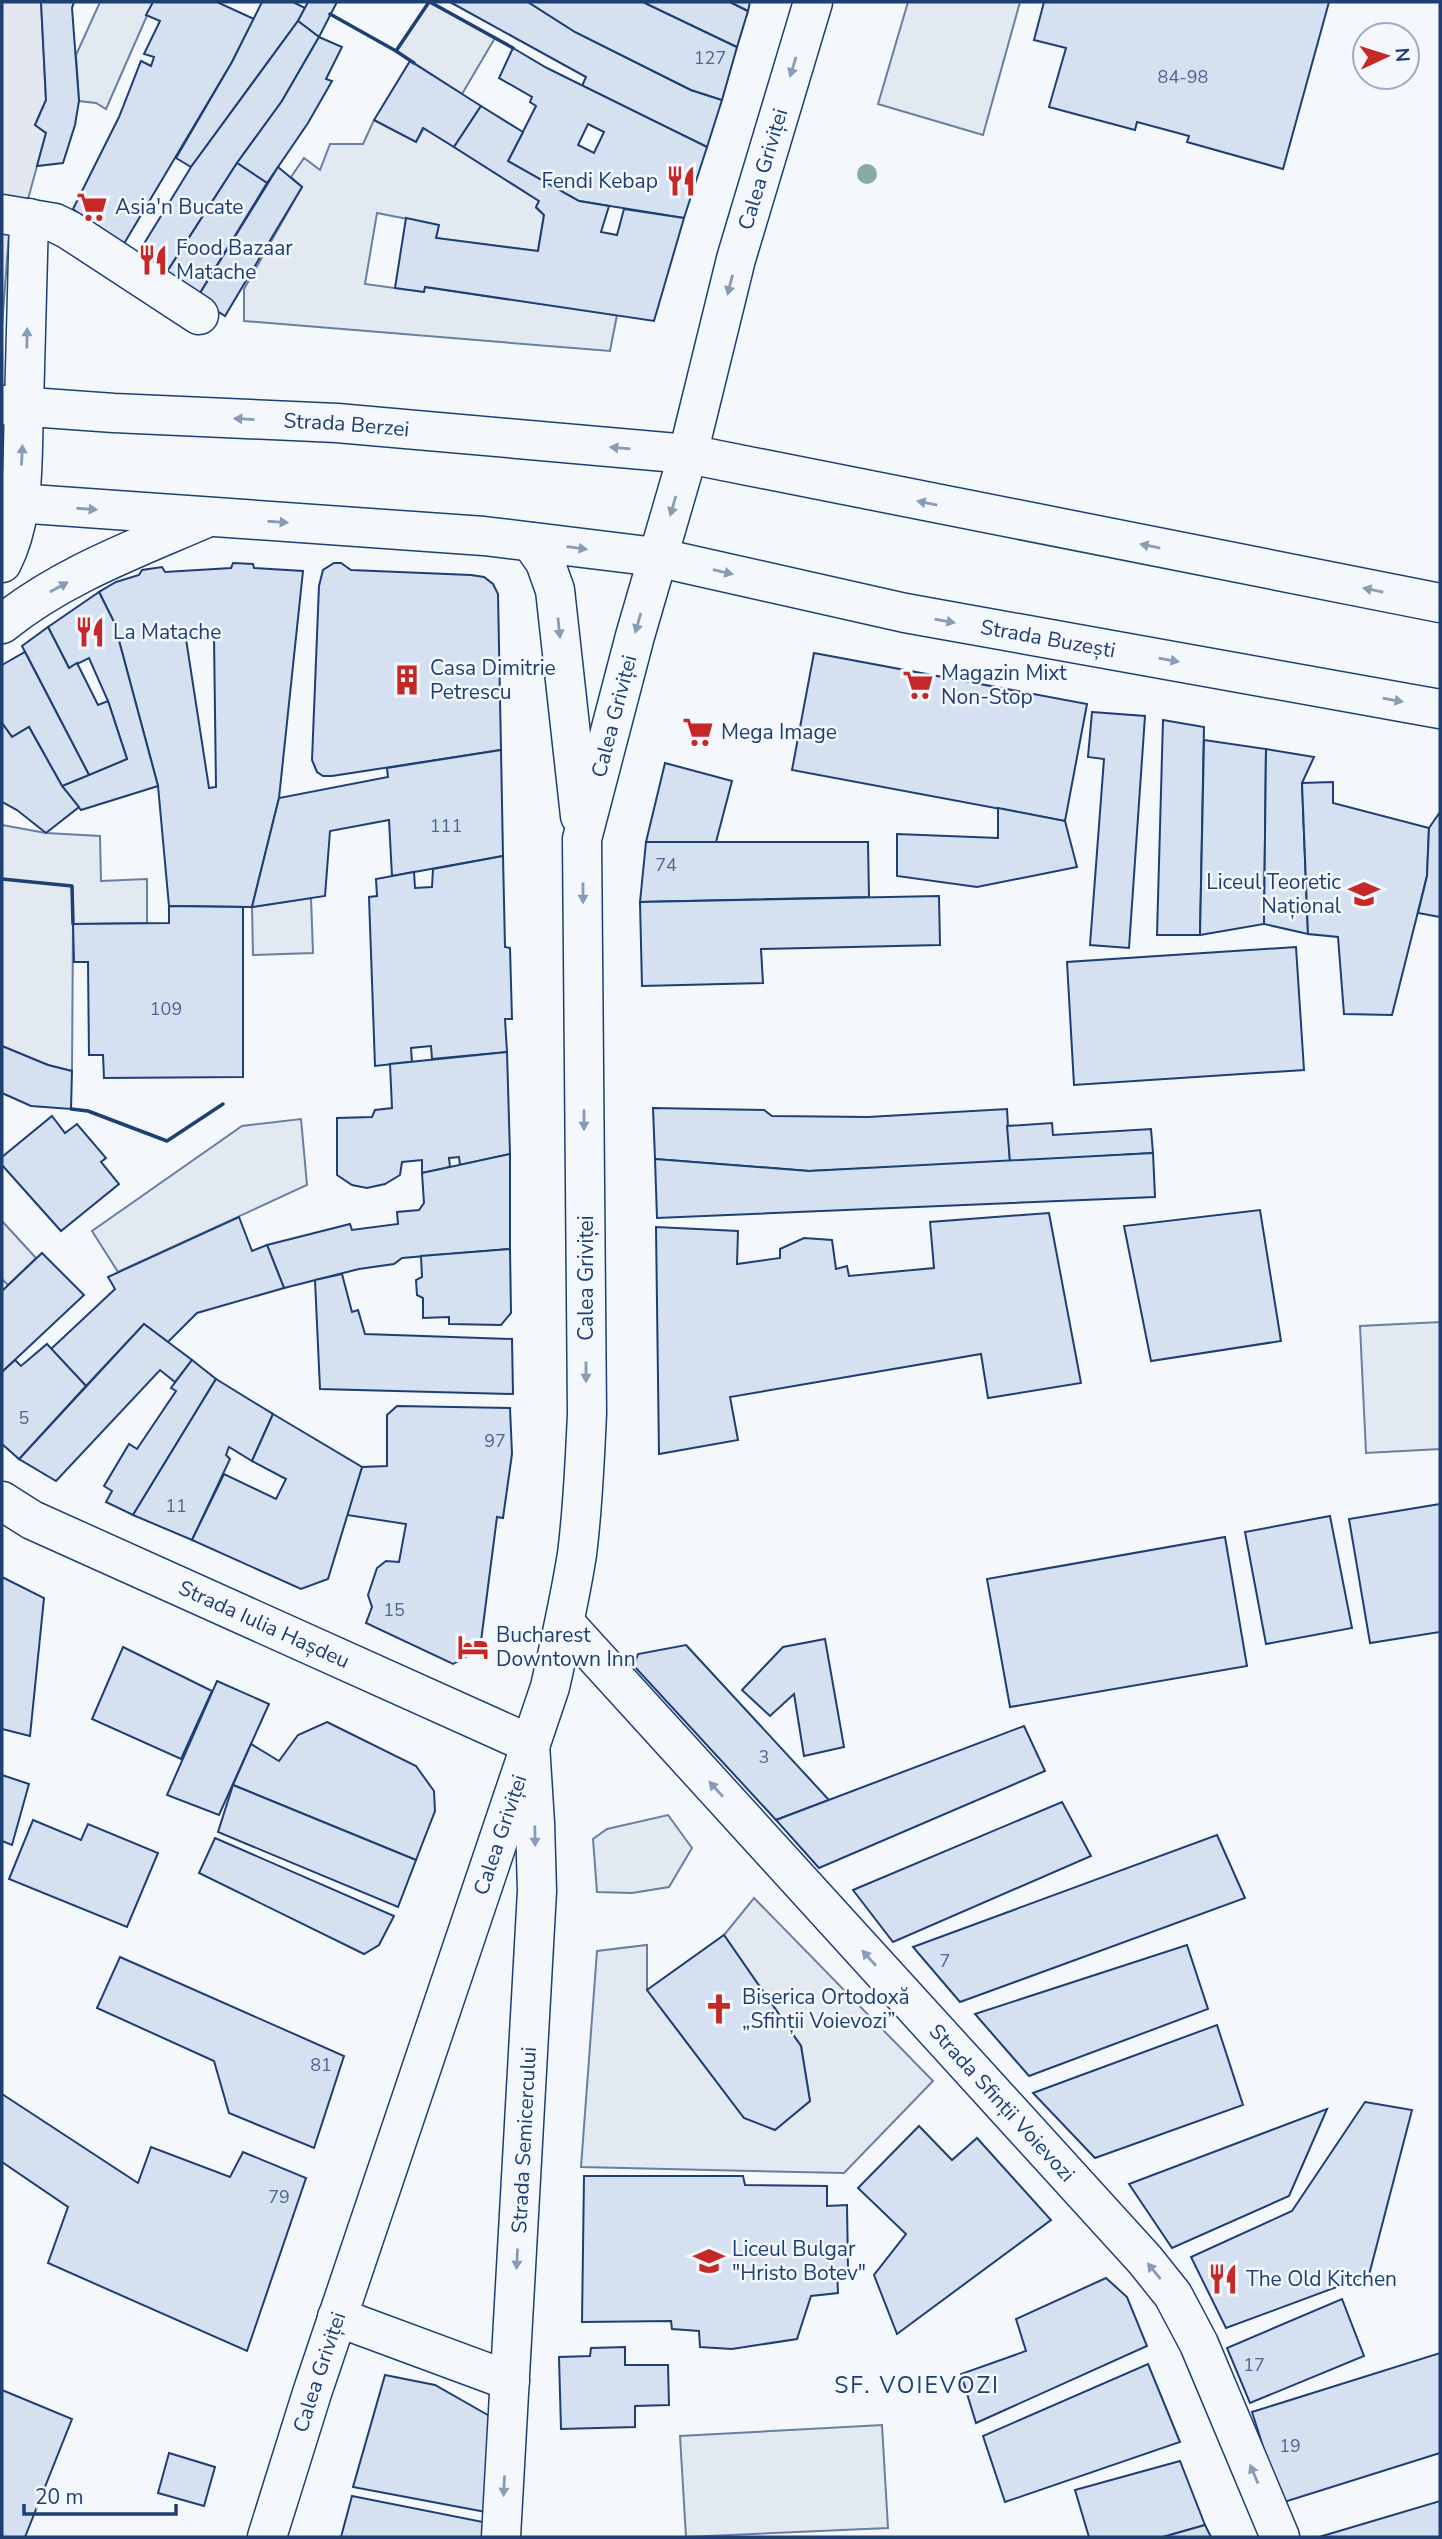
<svg xmlns="http://www.w3.org/2000/svg" width="1442" height="2539" font-family="'Nunito Sans',sans-serif">
<style>
.green{fill:#e3e9f0;stroke:#687fa3;stroke-width:2}
.parking{fill:#e3e8f0;stroke:#687fa3;stroke-width:2}
.building{fill:#d5e0f0;stroke:#1d3f73;stroke-width:2;fill-rule:evenodd}
.lines{fill:none;stroke-linecap:round;stroke-linejoin:round}
.street-casing{stroke:#1d3f73;stroke-width:41}
.secondary-casing{stroke:#1d3f73;stroke-width:41}
.primary-casing{stroke:#1d3f73;stroke-width:41}
.street{stroke:#f4f7fb;stroke-width:38}
.secondary{stroke:#f4f7fb;stroke-width:38}
.primary{stroke:#f4f7fb;stroke-width:38}
.wall{stroke:#1d3f73;stroke-width:3.5}
.tree{fill:#86aba6}
.oneway{fill:#889bb7}
.labels{text-anchor:middle;stroke-width:5;stroke-linejoin:round;paint-order:stroke}
.number-label{font-size:18px;fill:#4b6792}
.street-label{font-size:21px;fill:#1d3f73;stroke:#f4f7fb}
.poi-label{font-size:21px;fill:#1d3f73;stroke:#f4f7fb;text-anchor:start}
.neighbourhood-label{font-size:23px;letter-spacing:2px;fill:#1d3f73;stroke:#f4f7fb}
</style>
<rect width="100%" height="100%" fill="#f4f7fb"/>
<g class="green">
<polygon points="100,2 153,2 106,109 96,103 79,101 76,55"/>
<polygon points="429,2 495,38 462,94 396,51"/>
<polygon points="908,2 1020,2 983,135 878,104"/>
<polygon points="374,120 416,142 424,128 539,201 536,208 544,215 538,251 436,238 438,225 377,213 365,284 423,292 425,287 617,315 610,351 244,321 244,289 302,187 291,177 304,158 320,170 330,144 363,144"/>
<polygon points="2,825 46,833 100,836 101,881 147,879 147,923 73,924 72,1071 48,1065 2,1046"/>
<polygon points="311,898 313,953 253,955 252,907"/>
<polygon points="301,1119 307,1185 118,1272 92,1231 242,1126"/>
<polygon points="2,1221 36,1258 8,1285 2,1279"/>
<polygon points="1440,1322 1440,1449 1366,1453 1360,1326"/>
<polygon points="668,1815 692,1848 669,1887 632,1893 597,1892 593,1839 607,1829"/>
<polygon points="754,1898 933,2081 844,2173 581,2167 597,1951 647,1945 647,1990 744,2118 775,2129 810,2101 801,2046 724,1935"/>
<polygon points="882,2425 888,2528 686,2537 680,2436"/>
</g>
<g class="parking">
<polygon points="2,2 41,2 46,100 35,125 46,133 27,203 2,200"/>
<polygon points="2,233 9,233 2,327"/>
</g>
<g class="building">
<polygon points="41,2 74,2 72,8 79,101 75,125 63,163 37,166 46,133 35,125 46,100"/>
<polygon points="153,2 217,2 254,19 232,62 122,247 73,209 119,117 141,61 151,66 154,57 144,54 160,21 146,15"/>
<polygon points="262,2 293,2 305,8 298,21 191,167 176,158 232,62"/>
<polygon points="308,2 337,2 319,37 298,21"/>
<polygon points="450,2 528,2 575,32 691,90 722,100 707,147 582,86 586,77"/>
<polygon points="528,2 643,2 737,47 722,100 691,90 575,32"/>
<polygon points="648,2 730,2 748,11 737,47 647,4"/>
<polygon points="730,2 750,2 748,11"/>
<polygon points="1044,2 1329,2 1283,169 1187,142 1189,136 1137,122 1135,130 1049,107 1066,48 1034,40"/>
<polygon points="298,21 319,37 282,101 237,163 163,278 134,260 191,167"/>
<polygon points="319,37 342,47 326,79 332,81 308,123 267,183 237,163 282,101"/>
<path d="M513,48L547,68L707,147L684,218L579,201L508,161L536,106L530,102L532,97L499,78ZM588,124L604,132L594,153L578,145Z"/>
<polygon points="410,61 481,106 454,147 423,128 416,142 374,120"/>
<polygon points="481,106 523,132 508,161 579,201 609,206 601,232 617,235 624,209 684,218 654,321 425,287 424,292 395,288 406,218 439,225 436,238 538,251 544,215 536,207 539,201 454,147"/>
<polygon points="237,163 267,183 197,298 163,278"/>
<polygon points="278,167 302,187 225,316 197,298"/>
<path d="M233,563L253,564L254,568L303,571L279,798L252,907L169,906L158,786L114,622L99,592L116,582L139,575L142,570L162,567L165,572L231,568ZM214,637L216,787L209,788L186,639Z"/>
<polygon points="334,563 341,563 351,570 471,575 484,577 493,584 498,594 501,750 332,776 323,776 317,772 312,760 319,586 323,570"/>
<polygon points="99,592 114,622 158,786 81,810 62,786 127,759 108,701 89,658 69,668 48,627"/>
<polygon points="48,627 69,668 77,663 98,705 108,701 127,759 89,775 22,646"/>
<polygon points="25,652 89,775 62,786 29,727 12,737 2,723 2,665"/>
<polygon points="814,653 1087,704 1065,821 792,770"/>
<polygon points="1092,712 1145,716 1129,948 1090,945 1104,759 1088,757"/>
<polygon points="1163,720 1204,727 1200,935 1157,935"/>
<polygon points="2,723 12,737 29,727 62,786 79,807 46,833 17,810 2,802"/>
<polygon points="1204,740 1266,749 1264,924 1200,935"/>
<polygon points="1266,749 1314,757 1302,783 1308,934 1264,924"/>
<polygon points="501,750 503,856 392,876 389,820 330,831 325,896 252,907 279,798 388,777 387,768"/>
<polygon points="665,763 732,781 716,842 646,842"/>
<polygon points="1333,782 1333,803 1429,828 1427,876 1392,1015 1344,1014 1338,937 1308,934 1302,783"/>
<polygon points="998,808 1065,821 1077,867 977,887 897,876 897,834 998,838"/>
<polygon points="1440,812 1440,917 1418,913 1427,876 1429,828"/>
<polygon points="646,842 868,842 869,897 640,902"/>
<polygon points="503,856 505,947 510,948 512,1019 505,1019 507,1052 432,1059 431,1046 411,1048 412,1062 375,1066 369,897 377,896 376,879 414,872 415,888 432,887 433,869"/>
<polygon points="939,896 940,945 761,949 763,983 642,986 640,902"/>
<polygon points="169,906 243,907 243,1077 104,1078 103,1055 89,1055 88,962 74,962 73,924 169,923"/>
<polygon points="1296,947 1304,1070 1074,1085 1067,962"/>
<polygon points="2,1046 48,1065 72,1071 71,1109 31,1106 2,1093"/>
<polygon points="507,1052 510,1154 460,1165 459,1157 449,1158 450,1167 422,1173 422,1160 402,1162 400,1175 385,1184 367,1188 352,1185 337,1175 337,1118 372,1117 375,1110 392,1108 390,1064"/>
<polygon points="653,1108 764,1110 772,1116 868,1117 1007,1109 1010,1162 809,1171 655,1159"/>
<polygon points="52,1116 65,1133 77,1124 106,1158 101,1162 119,1184 61,1231 2,1165 2,1157"/>
<polygon points="1052,1123 1053,1135 1151,1129 1153,1153 1010,1162 1007,1126"/>
<polygon points="1153,1153 1155,1197 657,1218 655,1159 809,1171"/>
<polygon points="510,1154 510,1249 402,1258 394,1264 359,1269 284,1288 267,1245 350,1224 352,1230 398,1224 397,1212 419,1210 424,1203 422,1173"/>
<polygon points="1260,1210 1281,1341 1151,1361 1124,1226"/>
<polygon points="1049,1213 1081,1383 988,1398 981,1354 730,1397 738,1440 659,1454 656,1227 738,1231 737,1264 780,1258 780,1249 804,1238 832,1240 836,1269 847,1266 849,1276 934,1268 930,1222"/>
<polygon points="239,1217 252,1251 267,1245 284,1288 197,1313 168,1342 144,1324 86,1386 51,1349 115,1289 108,1277"/>
<polygon points="510,1249 511,1313 501,1325 449,1324 449,1317 423,1318 423,1298 417,1295 416,1280 422,1277 421,1256"/>
<polygon points="42,1253 84,1295 2,1372 2,1291"/>
<polygon points="342,1274 352,1312 358,1310 365,1334 512,1339 513,1394 320,1389 315,1280"/>
<polygon points="144,1324 192,1360 175,1382 160,1370 56,1481 19,1459"/>
<polygon points="47,1344 86,1386 19,1459 2,1444 2,1372 15,1360 21,1366"/>
<polygon points="192,1360 216,1379 133,1515 106,1502 112,1491 104,1486 129,1444 137,1449 176,1391 171,1388"/>
<polygon points="216,1379 273,1414 252,1461 229,1447 226,1455 230,1459 192,1540 133,1515"/>
<polygon points="397,1406 510,1408 512,1454 503,1518 497,1517 480,1649 453,1664 366,1623 372,1607 368,1595 377,1568 386,1561 399,1562 406,1524 347,1515 362,1467 387,1466 387,1415"/>
<polygon points="273,1414 362,1467 328,1579 301,1589 192,1540 224,1474 276,1499 286,1479 252,1461"/>
<polygon points="1440,1504 1440,1632 1370,1643 1349,1519"/>
<polygon points="1330,1516 1352,1628 1266,1644 1245,1532"/>
<polygon points="1225,1537 1247,1666 1010,1707 987,1579"/>
<polygon points="2,1577 44,1598 30,1736 2,1729"/>
<polygon points="825,1639 844,1747 804,1756 794,1694 770,1716 742,1690 783,1647"/>
<polygon points="686,1645 829,1800 776,1820 634,1666 638,1654"/>
<polygon points="123,1647 212,1691 181,1759 92,1719"/>
<polygon points="217,1681 269,1704 219,1815 167,1795"/>
<polygon points="327,1722 416,1766 434,1791 435,1811 416,1860 233,1785 251,1744 279,1761 298,1735"/>
<polygon points="1024,1726 1045,1771 819,1868 776,1820"/>
<polygon points="2,1775 29,1784 12,1845 2,1841"/>
<polygon points="233,1785 416,1860 398,1907 218,1832"/>
<polygon points="1062,1802 1091,1856 893,1942 853,1890"/>
<polygon points="33,1820 81,1840 88,1824 158,1853 127,1927 9,1879"/>
<polygon points="1217,1835 1245,1898 960,2002 913,1947"/>
<polygon points="215,1838 394,1916 379,1945 364,1954 199,1873"/>
<polygon points="724,1935 801,2046 810,2101 775,2130 744,2118 647,1990"/>
<polygon points="1187,1945 1208,2009 1029,2076 975,2014"/>
<polygon points="120,1957 344,2056 314,2148 229,2113 214,2061 97,2008"/>
<polygon points="1217,2025 1243,2105 1095,2158 1033,2093"/>
<polygon points="2,2094 138,2183 151,2147 230,2177 243,2152 306,2178 247,2351 48,2263 68,2207 2,2162"/>
<polygon points="1365,2102 1412,2110 1369,2275 1226,2328 1191,2257 1292,2211"/>
<polygon points="1327,2109 1289,2196 1172,2248 1129,2184"/>
<polygon points="919,2126 952,2160 977,2138 1051,2220 897,2334 874,2275 906,2234 858,2188"/>
<polygon points="584,2176 743,2176 745,2185 827,2186 827,2206 847,2205 848,2268 837,2269 838,2293 811,2296 797,2339 732,2349 700,2347 699,2331 672,2329 671,2321 582,2322"/>
<polygon points="1106,2278 1127,2297 1147,2346 976,2423 961,2374 1026,2351 1016,2319"/>
<polygon points="1342,2299 1364,2356 1250,2403 1227,2348"/>
<polygon points="625,2347 625,2365 668,2365 669,2405 635,2406 635,2427 561,2429 559,2357 590,2356 591,2348"/>
<polygon points="1440,2353 1440,2453 1281,2503 1252,2412"/>
<polygon points="1148,2364 1180,2442 1005,2502 983,2436"/>
<polygon points="385,2375 435,2385 493,2418 491,2513 353,2487"/>
<polygon points="2,2390 72,2419 25,2537 2,2537"/>
<polygon points="169,2453 215,2467 204,2506 158,2493"/>
<polygon points="1180,2461 1205,2525 1163,2537 1089,2537 1075,2490"/>
<polygon points="352,2496 488,2523 487,2537 341,2537"/>
<polygon points="1440,2501 1440,2537 1319,2537"/>
<polygon points="1205,2525 1211,2537 1163,2537"/>
</g>
<g class="lines">
<g class="street-casing">
<g id="street">
<polyline points="2,214 55,223 69,230 199,315"/>
<polyline points="24,406 29,218"/>
<path id="s1" d="M2,1501L32,1520L530,1744L535,1823L537,1891L501,2537"/>
<path id="s2" d="M565,1623L1145,2260L1173,2295L1199,2344L1280,2537"/>
</g>
</g>
<g class="secondary-casing">
<path id="secondary" d="M2,563C26,516 22,458 24,406"/>
</g>
<g class="primary-casing">
<g id="primary">
<path id="s3" d="M2,405L114,413L337,423L688,454L1440,603"/>
<path id="s4" d="M2,502L484,536L656,557L905,613L1440,709"/>
<polyline points="531,542 545,562 555,590 580,816"/>
<path d="M2,624C61,576 135,549 204,519"/>
<polyline points="337,2317 510,2381"/>
<path id="s5" d="M267,2537L312,2393L550,1687C560,1643 570,1599 577,1554C583,1507 585,1460 587,1413L582,839L635,636L688,454L736,259L813,2"/>
</g>
</g>
<use href="#street" class="street"/>
<use href="#secondary" class="secondary"/>
<use href="#primary" class="primary"/>
<g class="wall">
<polyline points="430,2 513,48"/>
<polyline points="330,14 396,51 429,2"/>
<polyline points="396,51 414,63"/>
<polyline points="2,879 72,886 73,924"/>
<polyline points="71,1109 88,1111 167,1141 223,1104"/>
</g>
</g>
<circle class="tree" cx="867" cy="174" r="10"/>
<defs><path id="oneway-solid" d="M-6-.8H1V-3.2L6.5 0L1 3.2V.8H-6Z" transform="scale(1.75)"/></defs>
<g class="oneway">
<use href="#oneway-solid" transform="translate(793 67) rotate(107)"/>
<use href="#oneway-solid" transform="translate(730 285) rotate(104)"/>
<use href="#oneway-solid" transform="translate(27 338) rotate(-89)"/>
<use href="#oneway-solid" transform="translate(244 419) rotate(-177)"/>
<use href="#oneway-solid" transform="translate(620 448) rotate(-175)"/>
<use href="#oneway-solid" transform="translate(22 455) rotate(-87)"/>
<use href="#oneway-solid" transform="translate(927 503) rotate(-169)"/>
<use href="#oneway-solid" transform="translate(673 506) rotate(106)"/>
<use href="#oneway-solid" transform="translate(87 509) rotate(4)"/>
<use href="#oneway-solid" transform="translate(278 522) rotate(4)"/>
<use href="#oneway-solid" transform="translate(1150 546) rotate(-169)"/>
<use href="#oneway-solid" transform="translate(577 548) rotate(7)"/>
<use href="#oneway-solid" transform="translate(723 572) rotate(13)"/>
<use href="#oneway-solid" transform="translate(59 587) rotate(-29)"/>
<use href="#oneway-solid" transform="translate(1373 590) rotate(-169)"/>
<use href="#oneway-solid" transform="translate(945 621) rotate(10)"/>
<use href="#oneway-solid" transform="translate(638 623) rotate(106)"/>
<use href="#oneway-solid" transform="translate(559 628) rotate(84)"/>
<use href="#oneway-solid" transform="translate(1169 660) rotate(10)"/>
<use href="#oneway-solid" transform="translate(1393 700) rotate(10)"/>
<use href="#oneway-solid" transform="translate(583 893) rotate(90)"/>
<use href="#oneway-solid" transform="translate(584 1120) rotate(90)"/>
<use href="#oneway-solid" transform="translate(586 1372) rotate(90)"/>
<use href="#oneway-solid" transform="translate(716 1789) rotate(-132)"/>
<use href="#oneway-solid" transform="translate(535 1836) rotate(89)"/>
<use href="#oneway-solid" transform="translate(869 1958) rotate(-132)"/>
<use href="#oneway-solid" transform="translate(517 2259) rotate(93)"/>
<use href="#oneway-solid" transform="translate(1154 2271) rotate(-129)"/>
<use href="#oneway-solid" transform="translate(1254 2474) rotate(-113)"/>
<use href="#oneway-solid" transform="translate(504 2486) rotate(93)"/>
</g>
<defs>
<g id="restaurant-bare" transform="scale(2.415)"><path d="M-5-6h1v4h1v-4h1v4h1v-4h1v5L-1.5 .5V6h-2V.5L-5-1ZM5-6V6H3V1.5H1.5Q1.5-4 5-6Z" fill="#c62828" stroke="#f4f7fb" stroke-width="2.5" paint-order="stroke"/></g>
<g id="supermarket-bare" transform="scale(2.415)"><path d="M-6-5.5h2.5l.6 2H6L4.5 2H-2.5L-4.4-4H-6ZM-1.5 3.2a1.3 1.3 0 1 0 .1 0ZM3 3.2a1.3 1.3 0 1 0 .1 0Z" fill="#c62828" stroke="#f4f7fb" stroke-width="2.5" paint-order="stroke"/></g>
<g id="building-bare" transform="scale(2.415)"><path d="M-4-6H4V6H1V3H-1V6H-4ZM-2.5-4.3h1.7v1.8h-1.7ZM.8-4.3h1.7v1.8H.8ZM-2.5-1h1.7V.8h-1.7ZM.8-1h1.7V.8H.8Z" fill="#c62828" stroke="#f4f7fb" stroke-width="2.5" paint-order="stroke"/></g>
<g id="school-bare" transform="scale(2.415)"><path d="M0-5L7-2L0 1L-7-2ZM-4 1L0 2.5L4 1V4Q0 6-4 4Z" fill="#c62828" stroke="#f4f7fb" stroke-width="2.5" paint-order="stroke"/></g>
<g id="hotel-bare" transform="scale(2.415)"><path d="M-6-4.5h1.5V1H6V5H4.5V3h-9V5H-6ZM-4 0a1.8 1.8 0 1 1 3.6 0ZM.5 0V-2.5h3Q6-2.5 6 0Z" fill="#c62828" stroke="#f4f7fb" stroke-width="2.5" paint-order="stroke"/></g>
<g id="church-bare" transform="scale(2.415)"><path d="M-1.2-6h2.4v3.5h3.3v2.4h-3.3V6h-2.4V-.1h-3.3v-2.4h3.3Z" fill="#c62828" stroke="#f4f7fb" stroke-width="2.5" paint-order="stroke"/></g>
</defs>
<g fill-rule="evenodd">
<use href="#restaurant-bare" x="681" y="181"/>
<use href="#supermarket-bare" x="92" y="207"/>
<use href="#restaurant-bare" x="153" y="260"/>
<use href="#restaurant-bare" x="90" y="632"/>
<use href="#building-bare" x="407" y="680"/>
<use href="#supermarket-bare" x="918" y="685"/>
<use href="#supermarket-bare" x="698" y="732"/>
<use href="#school-bare" x="1364" y="894"/>
<use href="#hotel-bare" x="473" y="1647"/>
<use href="#church-bare" x="719" y="2009"/>
<use href="#school-bare" x="709" y="2261"/>
<use href="#restaurant-bare" x="1223" y="2279"/>
</g>
<g class="labels">
<g class="number-label">
<text x="710" y="64">127</text>
<text x="1183" y="83">84-98</text>
<text x="446" y="832">111</text>
<text x="666" y="871">74</text>
<text x="166" y="1015">109</text>
<text x="24" y="1424">5</text>
<text x="495" y="1447">97</text>
<text x="176" y="1512">11</text>
<text x="394" y="1616">15</text>
<text x="764" y="1763">3</text>
<text x="945" y="1967">7</text>
<text x="321" y="2071">81</text>
<text x="279" y="2203">79</text>
<text x="1254" y="2371">17</text>
<text x="1290" y="2452">19</text>
</g>
<g class="street-label">
<text dy="7" stroke="none"><textPath href="#s5" startOffset="2441">Calea Griviței</textPath></text>
<text dy="7" stroke="none"><textPath href="#s3" startOffset="345">Strada Berzei</textPath></text>
<text dy="7" stroke="none"><textPath href="#s4" startOffset="1057">Strada Buzești</textPath></text>
<text dy="7" stroke="none"><textPath href="#s5" startOffset="1874">Calea Griviței</textPath></text>
<text transform="translate(586 1278) rotate(-90)" y="7">Calea Griviței</text>
<text dy="7" stroke="none"><textPath href="#s1" startOffset="290">Strada Iulia Hașdeu</textPath></text>
<text dy="7" stroke="none"><textPath href="#s5" startOffset="740">Calea Griviței</textPath></text>
<text dy="7" stroke="none"><textPath href="#s2" startOffset="649">Strada Sfinții Voievozi</textPath></text>
<text transform="translate(524 2140) rotate(-87)" y="7">Strada Semicercului</text>
<text dy="7" stroke="none"><textPath href="#s5" startOffset="173">Calea Griviței</textPath></text>
</g>
<g class="poi-label">
<text x="658" y="188" text-anchor="end">Fendi Kebap</text>
<text x="115" y="214">Asia'n Bucate</text>
<text x="176" y="255">Food Bazaar<tspan x="176" dy="24">Matache</tspan></text>
<text x="113" y="639">La Matache</text>
<text x="430" y="675">Casa Dimitrie<tspan x="430" dy="24">Petrescu</tspan></text>
<text x="941" y="680">Magazin Mixt<tspan x="941" dy="24">Non-Stop</tspan></text>
<text x="721" y="739">Mega Image</text>
<text x="1341" y="889" text-anchor="end">Liceul Teoretic<tspan x="1341" dy="24">Național</tspan></text>
<text x="496" y="1642">Bucharest<tspan x="496" dy="24">Downtown Inn</tspan></text>
<text x="742" y="2004">Biserica Ortodoxă<tspan x="742" dy="24">„Sfinții Voievozi”</tspan></text>
<text x="732" y="2256">Liceul Bulgar<tspan x="732" dy="24">"Hristo Botev"</tspan></text>
<text x="1246" y="2286">The Old Kitchen</text>
</g>
<g class="neighbourhood-label">
<text x="917" y="2393">SF. VOIEVOZI</text>
</g>
</g>
<rect width="1442" height="2539" fill="none" stroke="#1d3f73" stroke-width="7"/>
<g transform="translate(1386 56) rotate(86)"><circle r="33" fill="#f4f7fb" stroke="#9eadc5" stroke-width="2"/>
<path d="M0-5L12 26L0 18L-12 26Z" fill="#c62828"/>
<text y="-10" font-size="19" font-weight="bold" text-anchor="middle" fill="#1d3f73">N</text>
</g>
<path d="M24 2504v10h152v-10" fill="none" stroke="#1d3f73" stroke-width="3.5"/>
<text x="35" y="2504" font-size="21" fill="#1d3f73" stroke="#f4f7fb" stroke-width="5" paint-order="stroke">20 m</text>
</svg>
